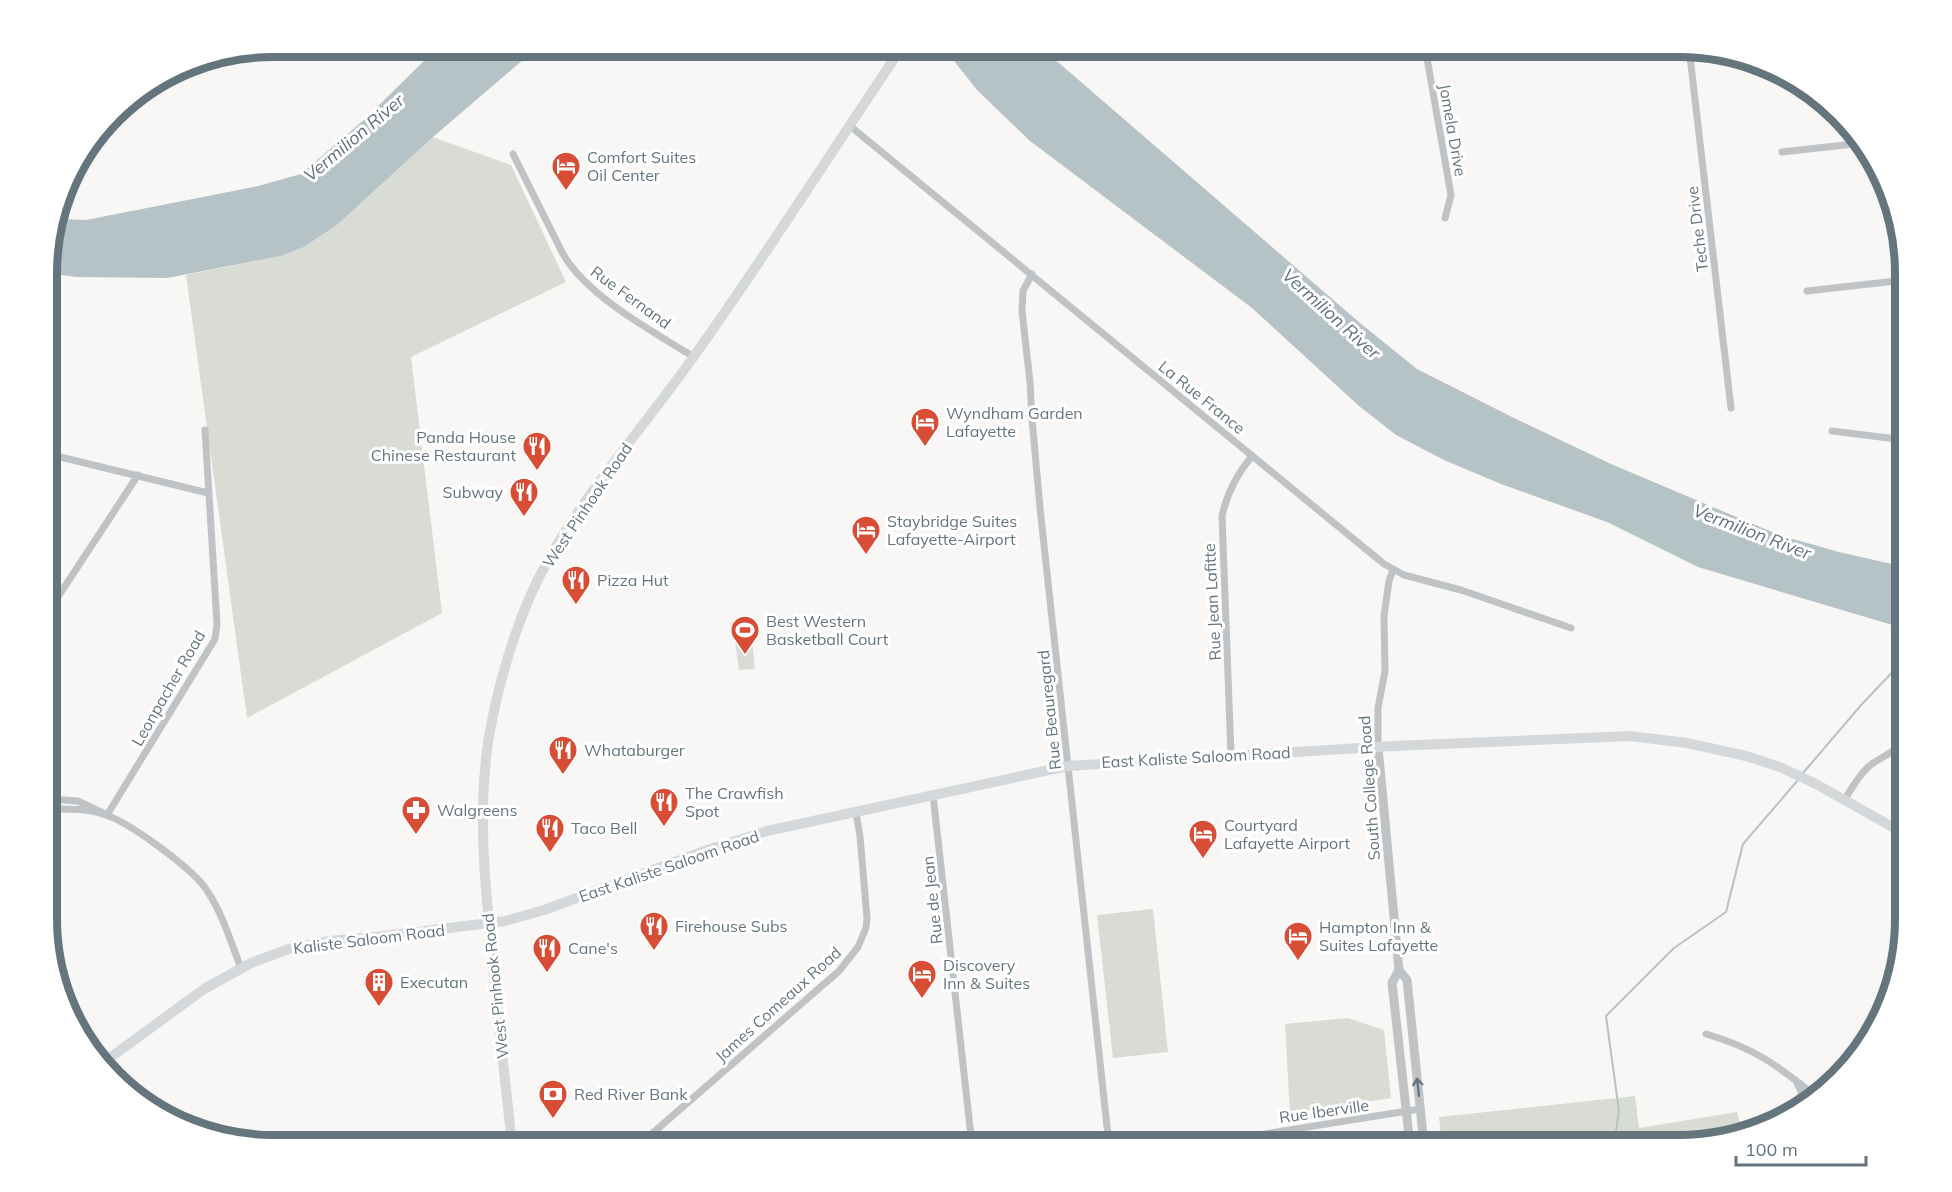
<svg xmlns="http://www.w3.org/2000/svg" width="1952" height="1192" font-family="Mulish,sans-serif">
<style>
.green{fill:#d8dcd5}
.water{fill:#b6c3c6}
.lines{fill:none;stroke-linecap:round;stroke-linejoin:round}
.stream{stroke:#b6c3c6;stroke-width:2}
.minor{stroke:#bfc3c6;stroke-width:7}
.tertiary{stroke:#bfc3c6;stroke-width:9}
.secondary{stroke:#d4d8db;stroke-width:10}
.oneway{stroke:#65757e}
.labels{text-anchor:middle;stroke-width:6;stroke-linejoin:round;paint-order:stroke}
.street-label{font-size:16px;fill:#65757e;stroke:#fff}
.poi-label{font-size:16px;fill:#65757e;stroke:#fff;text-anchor:start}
.water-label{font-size:18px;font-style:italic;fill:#5f7478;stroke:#fff}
.rim{fill:none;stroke:#65757e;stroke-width:8}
</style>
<rect width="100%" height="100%" fill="#f8f7f5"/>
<g class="green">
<polygon points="433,137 511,165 566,282 411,357 442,613 247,718 186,275 281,256 304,247 337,225"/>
<polygon points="752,640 755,669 739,670 735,641"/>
<polygon points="1153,909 1168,1052 1113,1058 1097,915"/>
<polygon points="1348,1018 1384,1030 1391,1098 1290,1114 1285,1024"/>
<polygon points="1635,1096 1639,1128 1737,1112 1742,1131 1694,1145 1442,1145 1439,1117"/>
</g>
<g class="water">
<polygon points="438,47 538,47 433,137 337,225 304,247 281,256 167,278 76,277 48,273 48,243 56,219 86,220 258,186 301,174 366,118"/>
<polygon points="943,47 1037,47 1059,63 1360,323 1417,369 1516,419 1611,464 1779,535 1839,552 1905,567 1905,646 1899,627 1698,567 1607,522 1501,484 1444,460 1396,435 1359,406 1252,308 1030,141 977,90"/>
</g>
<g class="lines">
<g class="stream">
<polyline points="1803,773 1862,704 1905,659"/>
<polyline points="1614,1145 1619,1111 1606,1016 1674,948 1726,912 1743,844 1798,780"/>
</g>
<g class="minor">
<polyline points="1425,47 1451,195 1445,218"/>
<polyline points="1689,48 1731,408"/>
<polyline points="183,66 192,63"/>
<polyline points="850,126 1384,564 1404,575 1461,590 1571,628"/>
<polyline points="1782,152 1863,143"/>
<path d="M513,154L563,254C587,296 652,331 694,357"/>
<polyline points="1032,274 1023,291 1022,311 1030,382 1032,419 1040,508 1109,1145"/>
<polyline points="1807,291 1905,280"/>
<polyline points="1832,431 1905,440"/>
<polyline points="48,454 208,493"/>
<polyline points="48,612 138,475"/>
<polyline points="1378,747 1378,708 1385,671 1384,616 1389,581 1393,570"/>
<path d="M1231,755L1222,516C1227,493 1237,474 1252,456"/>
<polyline points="933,795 972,1145"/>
<polyline points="48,799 78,801 107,815 215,639 217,624 205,430"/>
<path d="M1844,801C1851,789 1857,778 1867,768C1878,757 1899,753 1903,737C1897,723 1887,709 1905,700"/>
<path d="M48,809C66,809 86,808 103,814C128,821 195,870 208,892C223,915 231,943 241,968"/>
<path d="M1706,1034C1755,1048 1778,1066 1817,1097"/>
<polyline points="1797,1083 1807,1104"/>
<polyline points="639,1145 839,971 858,947 866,928 867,918 860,836 856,813"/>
<polyline points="1195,1145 1420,1109"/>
</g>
<g class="tertiary">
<polyline points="1378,747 1399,970 1407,980 1424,1145"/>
<polyline points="1399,970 1392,983 1410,1145"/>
</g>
<g class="secondary">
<polyline points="103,1063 204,989 251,963 289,949 329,941 384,936 505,921 544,910 713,848 767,831 1068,766 1394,746 1630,736 1687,743 1746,756 1780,767 1816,784 1905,834"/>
<path d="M512,1145C505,1078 497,1011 491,944C484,875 478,805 489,736C500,676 518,615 547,562C589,487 648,422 697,352C768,252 834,148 902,47"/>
</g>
</g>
<defs><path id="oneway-shaft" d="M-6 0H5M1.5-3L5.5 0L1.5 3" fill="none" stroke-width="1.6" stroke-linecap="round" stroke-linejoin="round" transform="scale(1.5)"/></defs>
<use class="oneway" href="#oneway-shaft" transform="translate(1418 1087) rotate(-96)"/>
<defs>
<g id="hotel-pin" transform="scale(1.5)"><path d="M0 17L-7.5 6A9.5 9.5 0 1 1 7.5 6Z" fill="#d74d36" stroke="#fff"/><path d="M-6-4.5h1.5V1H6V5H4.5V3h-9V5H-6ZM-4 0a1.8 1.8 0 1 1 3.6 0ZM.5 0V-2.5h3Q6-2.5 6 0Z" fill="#fff"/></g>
<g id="restaurant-pin" transform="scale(1.5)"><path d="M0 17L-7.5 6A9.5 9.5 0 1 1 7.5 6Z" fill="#d74d36" stroke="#fff"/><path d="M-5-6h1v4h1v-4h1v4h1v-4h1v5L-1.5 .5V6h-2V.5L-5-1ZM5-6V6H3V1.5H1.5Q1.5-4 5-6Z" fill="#fff"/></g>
<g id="stadium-pin" transform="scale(1.5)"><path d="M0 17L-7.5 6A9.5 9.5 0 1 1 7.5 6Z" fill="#d74d36" stroke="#fff"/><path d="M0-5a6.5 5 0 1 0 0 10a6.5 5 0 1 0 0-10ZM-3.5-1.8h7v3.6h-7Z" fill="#fff"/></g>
<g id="pharmacy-pin" transform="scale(1.5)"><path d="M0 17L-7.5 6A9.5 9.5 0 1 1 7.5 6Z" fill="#d74d36" stroke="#fff"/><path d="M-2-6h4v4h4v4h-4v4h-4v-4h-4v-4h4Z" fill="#fff"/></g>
<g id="building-pin" transform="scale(1.5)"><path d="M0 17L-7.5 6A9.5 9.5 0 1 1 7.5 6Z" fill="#d74d36" stroke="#fff"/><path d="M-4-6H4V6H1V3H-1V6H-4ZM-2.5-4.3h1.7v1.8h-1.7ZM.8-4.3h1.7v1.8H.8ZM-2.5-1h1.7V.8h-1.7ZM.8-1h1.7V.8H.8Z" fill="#fff"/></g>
<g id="bank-pin" transform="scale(1.5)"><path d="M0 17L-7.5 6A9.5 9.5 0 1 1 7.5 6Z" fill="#d74d36" stroke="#fff"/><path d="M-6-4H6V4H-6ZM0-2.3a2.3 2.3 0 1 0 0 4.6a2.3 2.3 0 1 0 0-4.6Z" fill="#fff"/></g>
</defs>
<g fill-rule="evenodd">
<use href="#hotel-pin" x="566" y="166"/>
<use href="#hotel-pin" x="925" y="422"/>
<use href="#restaurant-pin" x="537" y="446"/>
<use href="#restaurant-pin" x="524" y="492"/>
<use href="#hotel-pin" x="866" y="530"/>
<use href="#restaurant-pin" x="576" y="580"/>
<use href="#stadium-pin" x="745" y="630"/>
<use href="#restaurant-pin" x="563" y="750"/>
<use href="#restaurant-pin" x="664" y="802"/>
<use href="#pharmacy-pin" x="416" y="810"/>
<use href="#restaurant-pin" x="550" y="828"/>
<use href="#hotel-pin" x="1203" y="834"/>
<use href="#restaurant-pin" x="654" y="926"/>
<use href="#hotel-pin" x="1298" y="936"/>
<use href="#restaurant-pin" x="547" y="948"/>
<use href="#hotel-pin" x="922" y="974"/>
<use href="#building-pin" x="379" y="982"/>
<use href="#bank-pin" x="553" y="1094"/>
</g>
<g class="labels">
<g class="street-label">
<text transform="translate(1453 130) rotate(80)" y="6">Jomela Drive</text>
<text transform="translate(1697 229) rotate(-97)" y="6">Teche Drive</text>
<text transform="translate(631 297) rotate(36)" y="6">Rue Fernand</text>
<text transform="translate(1202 397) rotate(39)" y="6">La Rue France</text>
<text transform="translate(587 505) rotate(-56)" y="6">West Pinhook Road</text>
<text transform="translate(1212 602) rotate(-93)" y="6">Rue Jean Lafitte</text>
<text transform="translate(168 688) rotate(-60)" y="6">Leonpacher Road</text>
<text transform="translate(1049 710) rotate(-96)" y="6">Rue Beauregard</text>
<text transform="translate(1196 757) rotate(-3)" y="6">East Kaliste Saloom Road</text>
<text transform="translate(1369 788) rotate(-94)" y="6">South College Road</text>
<text transform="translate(669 866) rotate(-19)" y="6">East Kaliste Saloom Road</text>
<text transform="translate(932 900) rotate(-96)" y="6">Rue de Jean</text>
<text transform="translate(369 939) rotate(-7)" y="6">Kaliste Saloom Road</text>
<text transform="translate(495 986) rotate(-96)" y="6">West Pinhook Road</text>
<text transform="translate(778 1004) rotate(-42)" y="6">James Comeaux Road</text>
<text transform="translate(1324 1111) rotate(-8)" y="6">Rue Iberville</text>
</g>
<g class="poi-label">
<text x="587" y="163">Comfort Suites<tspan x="587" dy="18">Oil Center</tspan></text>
<text x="946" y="419">Wyndham Garden<tspan x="946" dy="18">Lafayette</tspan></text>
<text x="516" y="443" text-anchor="end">Panda House<tspan x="516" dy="18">Chinese Restaurant</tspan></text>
<text x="503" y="498" text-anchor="end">Subway</text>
<text x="887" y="527">Staybridge Suites<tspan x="887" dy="18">Lafayette-Airport</tspan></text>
<text x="597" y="586">Pizza Hut</text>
<text x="766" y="627">Best Western<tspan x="766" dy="18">Basketball Court</tspan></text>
<text x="584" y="756">Whataburger</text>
<text x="685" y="799">The Crawfish<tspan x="685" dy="18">Spot</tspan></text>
<text x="437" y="816">Walgreens</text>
<text x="1224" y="831">Courtyard<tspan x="1224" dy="18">Lafayette Airport</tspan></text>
<text x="571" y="834">Taco Bell</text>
<text x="675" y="932">Firehouse Subs</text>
<text x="1319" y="933">Hampton Inn &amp;<tspan x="1319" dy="18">Suites Lafayette</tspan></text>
<text x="568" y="954">Cane's</text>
<text x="943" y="971">Discovery<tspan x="943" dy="18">Inn &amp; Suites</tspan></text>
<text x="400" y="988">Executan</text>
<text x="574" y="1100">Red River Bank</text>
</g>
<g class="water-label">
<text transform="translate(354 138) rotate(-40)" y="6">Vermilion River</text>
<text transform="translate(1331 314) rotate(42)" y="6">Vermilion River</text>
<text transform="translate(1752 532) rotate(21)" y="6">Vermilion River</text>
</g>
</g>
<path d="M0 0H1952V1192H0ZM273 57H1679A216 216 0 0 1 1895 273V919A216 216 0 0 1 1679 1135H273A216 216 0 0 1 57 919V273A216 216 0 0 1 273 57Z" fill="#fff" fill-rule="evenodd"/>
<path class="rim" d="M273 57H1679A216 216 0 0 1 1895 273V919A216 216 0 0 1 1679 1135H273A216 216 0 0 1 57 919V273A216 216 0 0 1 273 57Z"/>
<path d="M1736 1156v9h130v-9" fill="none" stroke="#65757e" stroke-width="3"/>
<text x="1745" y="1156" font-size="18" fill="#65757e" stroke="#ffffff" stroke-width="4.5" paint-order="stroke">100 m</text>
</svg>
